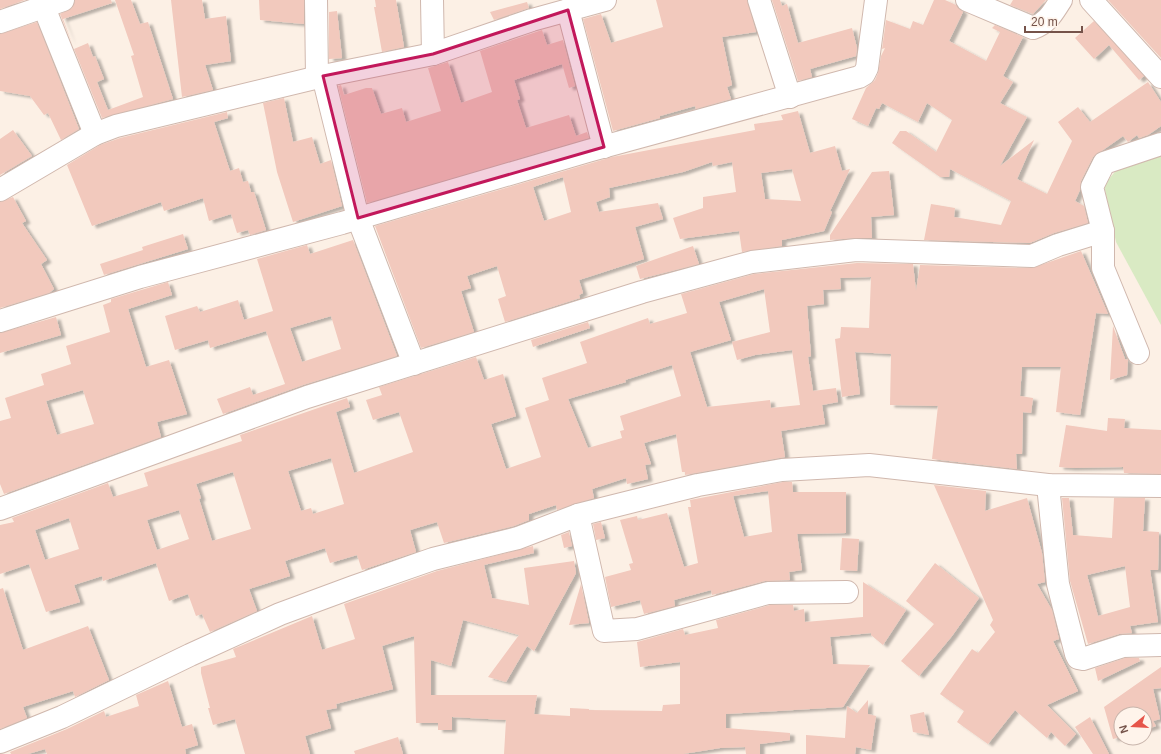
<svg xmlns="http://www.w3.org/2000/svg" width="1161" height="754" font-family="Arial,sans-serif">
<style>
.green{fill:#d9eac3}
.building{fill:#f2c9bd;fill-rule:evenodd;filter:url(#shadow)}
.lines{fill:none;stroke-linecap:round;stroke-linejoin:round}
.minor-casing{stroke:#d0b8ae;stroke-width:24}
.minor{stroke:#fff;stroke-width:22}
.marked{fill:#c2185b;fill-opacity:0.2;stroke:#c2185b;stroke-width:3;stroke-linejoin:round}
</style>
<defs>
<filter id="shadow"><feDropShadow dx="4.5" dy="2.5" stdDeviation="1" flood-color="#0004"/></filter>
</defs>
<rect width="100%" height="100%" fill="#fcf0e5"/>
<polygon class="green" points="1161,156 1161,325 1116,242 1104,185 1123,162"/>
<g class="building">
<polygon points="0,0 25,0 0,9"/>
<polygon points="75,0 111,0 112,3 63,19 72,43 60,14 72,8"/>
<polygon points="115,0 131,0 140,24 148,22 173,99 102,118 74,49 88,43 93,57 95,56 104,79 97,82 108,110 143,97 131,56 134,55"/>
<polygon points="171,0 202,0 205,19 226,16 231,61 205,65 213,90 182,97"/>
<polygon points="259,0 304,0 304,24 260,20"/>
<polygon points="375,0 396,0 404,47 382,52 374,7 376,7"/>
<polygon points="656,0 747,0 756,32 722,37 732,85 727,87 731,99 696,109 695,106 660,116 660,118 613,131 583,19 601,14 611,43 663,27"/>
<polygon points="772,0 780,0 782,6 787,4 798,43 852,28 857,48 856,56 810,69 812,77 798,81"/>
<polygon points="934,0 945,0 956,5 963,12 949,41 986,61 1000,32 992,28 995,25 1023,37 1003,76 1013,82 1000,103 1027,117 1000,166 1034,140 1017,179 1047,194 1072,141 1058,122 1078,107 1090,122 1148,82 1161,102 1161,126 1148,135 1139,138 1137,135 1128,142 1123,136 1093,157 1081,181 1080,190 1075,201 1084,206 1088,223 1054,233 1030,243 924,240 931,204 955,208 954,217 1001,225 1011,201 950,169 949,177 940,177 892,143 900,131 906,131 936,152 952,120 927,103 918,122 882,103 879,109 876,108 868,126 852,119 866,88 875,80 878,73 881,56 885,48 882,49 886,20 910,29 913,21 923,25"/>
<polygon points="1013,0 1046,0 1033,14 1010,5"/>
<polygon points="1108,0 1161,0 1161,58"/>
<polygon points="527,2 529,8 494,20 490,12"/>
<polygon points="337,11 342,58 329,59 329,12"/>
<polygon points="1094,21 1144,76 1139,80 1109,45 1094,59 1075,38"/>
<polygon points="37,22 79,129 61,140 48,113 44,115 30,96 0,91 0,34"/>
<polygon points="542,30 547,45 563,40 575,86 569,88 562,64 514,80 520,99 517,100 526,128 569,115 576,136 587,132 589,138 367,203 338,86 341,85 344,95 366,88 372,88 381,114 402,108 406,122 441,111 428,68 448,62 461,103 492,92 480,51"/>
<polygon points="284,98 293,142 312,137 320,164 331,160 342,206 293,222 277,172 263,103"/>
<path d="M798,111L810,153L835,146L842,171L850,169L830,211L832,212L824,231L782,240V246L742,252L739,231L680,239L673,218L703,208V197L736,192L732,162L713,166L712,162L683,172L609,188L610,197L596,202L599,212L658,203L663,219L635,227L644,259L579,280L583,293L579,295L580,298L505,322L498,299L506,296L497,266L467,276L471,288L461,291L474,332L421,348L375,226L612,157L755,130L754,124L783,120L781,115ZM792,169L801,201L765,199L761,173ZM563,177L571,212L544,221L533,187Z"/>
<polygon points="227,112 228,118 214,122 230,171 239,168 243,182 248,181 251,192 254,192 266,230 250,235 248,230 237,233 231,214 209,221 203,198 164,211 161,202 92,226 67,165 100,145 120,138"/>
<polygon points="13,130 32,156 0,175 0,139"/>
<polygon points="889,171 894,215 871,217 872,238 855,238 830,240 830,235 872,172"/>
<polygon points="13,197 26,221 22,223 47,260 41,264 54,289 49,293 0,308 0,202"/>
<polygon points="183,234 188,249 104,275 100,264 143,250 142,247"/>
<path d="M353,240L397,356L303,385L223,414L217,399L250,387L253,395L285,384L266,331L210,348L208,340L175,350L165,316L197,306L200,312L238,300L244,320L273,311L257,259L307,245L310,254ZM331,316L341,349L302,362L290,328Z"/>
<polygon points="693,246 699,264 640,279 636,266"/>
<path d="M1081,251L1108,314L1096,313L1080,415L1056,412L1061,367H1022L1020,396L1033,398L1031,413L1023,412L1022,454H1016L1017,469L932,459L938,406L890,405L891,354L855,352L860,394L842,397L835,339L840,338L841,327L869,328L871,277L840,278L841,289L823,290L824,304L807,306L811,356L808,357L813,391L836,388L838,402L822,405L825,424L781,431L785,457L685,475V472H682L676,434L644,443L651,464L645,465L648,479L627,484L626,478L592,489L594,498L557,510L556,505L529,514V520L514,526L444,543L437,522L410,530L416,552L362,570L357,555L330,563L325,548L285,561L290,576L249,589L257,611L210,632L202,614L196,616L188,594L169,601L156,563L103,581L102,576L74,585L80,602L46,612L29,564L0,574V525L14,522L12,518L108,483L113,497L148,486L144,473L242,441L240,435L347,398L350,407L336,412L354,473L413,452L399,412L373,420L366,400L382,395L379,387L476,357L484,380L503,374L516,416L491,424L506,469L541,457L525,408L549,400L542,378L587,363L580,342L648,318L650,324L687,313L681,294L754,274L857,263L913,264L916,291L920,265L1032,268ZM764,289L770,332L732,342L737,360L755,355L792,350L800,405L771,408L770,400L707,407L690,352L731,340L719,302ZM672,365L681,396L620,416L624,430L620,431L622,438L588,448L568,399L626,382L625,380ZM331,458L344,504L313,514L311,508L301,511L288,471ZM233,472L251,529L212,541L199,499L201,498L196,484ZM179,510L189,539L157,550L147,520ZM69,518L79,549L45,560L35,530Z"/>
<path d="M168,282L172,295L128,309L146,367L169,360L187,414L157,422L161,437L4,494L0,484V421L11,418L5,398L44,385L41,374L71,364L66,346L110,332L103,305L111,302V299ZM83,390L94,424L57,435L46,401Z"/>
<polygon points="56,317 61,335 0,353 0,333"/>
<polygon points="588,322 590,328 533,347 531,340"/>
<polygon points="1113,326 1125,359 1128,360 1127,375 1110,380"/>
<polygon points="1108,418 1125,419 1124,428 1161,430 1161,474 1124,473 1123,467 1071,468 1059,467 1066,425 1107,431"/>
<path d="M783,482H792L793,492H846V533L797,534L802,570L789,572L790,580L765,581L712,595L711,590L674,600L675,606L644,614L640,600L611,607L605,577L631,570L629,564L633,563L620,520L637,516L638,520L667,513L684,567L698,563L688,507H691L690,500ZM768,491L772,532L744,537L733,496Z"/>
<polygon points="934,485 986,491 985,511 1027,498 1042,553 1045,582 1037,584 1052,610 1059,639 1053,641 1078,691 1047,705 1076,734 1065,746 1051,732 1047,738 1015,710 988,744 957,722 964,711 940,694 972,649 978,653 995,632 990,625 993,620"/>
<path d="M1062,498H1069L1073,535L1112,538L1114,498H1145L1143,531L1159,532L1158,570H1150L1158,622L1130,626L1132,633L1119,634L1088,644L1070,581ZM1125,566L1130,607L1098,616L1087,575Z"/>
<polygon points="601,522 605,538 596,540 593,524"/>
<polygon points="569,532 572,546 564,548 561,535"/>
<polygon points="842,538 859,539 857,571 840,570"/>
<polygon points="533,546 534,553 484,565 492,598 529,605 524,568 574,561 576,573 534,651 527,646 506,682 488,677 519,635 463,620 451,666 431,660 431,695 537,695 534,714 570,716 570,708 589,709 589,710 662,711 663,705 680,704 680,662 640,667 637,642 683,629 685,635 718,628 716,620 770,605 793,605 794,611 804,609 805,622 863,617 863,582 906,610 883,645 871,635 871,633 830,637 833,664 870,665 843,707 726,714 726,728 790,733 790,740 760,744 760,754 746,754 745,747 720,748 683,754 504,754 506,720 452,717 452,730 438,730 438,723 416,723 414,636 382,646 393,689 336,704 337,708 326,710 331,728 305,736 310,754 245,754 235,719 213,725 208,708 210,708 201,673 201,667 236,657 233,649 312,616 322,650 355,639 344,604 437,571"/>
<polygon points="935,563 979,598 952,636 919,676 901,661 934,624 906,601"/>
<polygon points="581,584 589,623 569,625"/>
<polygon points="3,588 23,650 88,626 109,680 75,697 73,691 23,707 27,718 0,729 0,589"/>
<polygon points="1125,658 1139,658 1140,661 1098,681 1095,668"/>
<polygon points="1161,667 1161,688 1153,689 1160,719 1153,721 1156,726 1145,730 1145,714 1121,714 1121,737 1113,739 1104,707"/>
<polygon points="168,681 182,727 192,724 198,745 185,749 186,754 47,754 45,749 28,754 11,754 10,752 67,729 104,711 106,717 139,706 136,695"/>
<polygon points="868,700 868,714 876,716 871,750 856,747 855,754 806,754 806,735 845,738 847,706 857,713"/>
<polygon points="924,712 929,735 913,732 910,715"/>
<polygon points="1090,717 1109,754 1093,754 1075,727"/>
<polygon points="398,737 403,754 355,754 354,751"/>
</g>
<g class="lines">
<g class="minor-casing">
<g id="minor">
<polyline points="41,0 95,134"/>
<polyline points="316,0 317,78"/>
<polyline points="432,0 433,54"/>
<polyline points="759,0 790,97"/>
<path d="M967,0L1033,28C1048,23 1053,12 1061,0"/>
<polyline points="1091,0 1161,77"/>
<polyline points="568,10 604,147"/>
<polyline points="0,22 63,0"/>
<polyline points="323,76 358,218 414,364"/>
<polyline points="0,190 95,134 116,126 323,76 433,54 532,20 605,0"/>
<polyline points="0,321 140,277 342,223 588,151 859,77 864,74 867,68 876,0"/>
<polyline points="1138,353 1103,268 1103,231 1092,187 1104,163 1161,144"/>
<polyline points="1048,485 1058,584 1076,654 1078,658 1083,659 1123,646 1161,645"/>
<polyline points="0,509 307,397 642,292 752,262 856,250 1032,256 1058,245 1103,231"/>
<polyline points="578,515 604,631 637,629 768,593 847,592"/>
<polyline points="0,742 62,717 190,655 280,614 353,587 433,559 518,538 578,515 698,485 782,470 869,465 1048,485 1161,486"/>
</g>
</g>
<use href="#minor" class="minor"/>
</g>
<path class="marked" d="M568,10L604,147L358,218L323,76L433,54Z"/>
<g transform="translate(1133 726) rotate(252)"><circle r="19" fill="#fff4eb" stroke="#c8b4ab"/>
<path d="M0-3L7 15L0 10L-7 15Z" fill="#e6554a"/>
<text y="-6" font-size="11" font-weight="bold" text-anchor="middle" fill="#75534a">N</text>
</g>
<path d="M1025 26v6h57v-6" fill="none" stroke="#75534a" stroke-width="2"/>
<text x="1031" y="26" font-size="12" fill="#75534a" stroke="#fff4eb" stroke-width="3" paint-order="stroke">20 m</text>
</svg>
